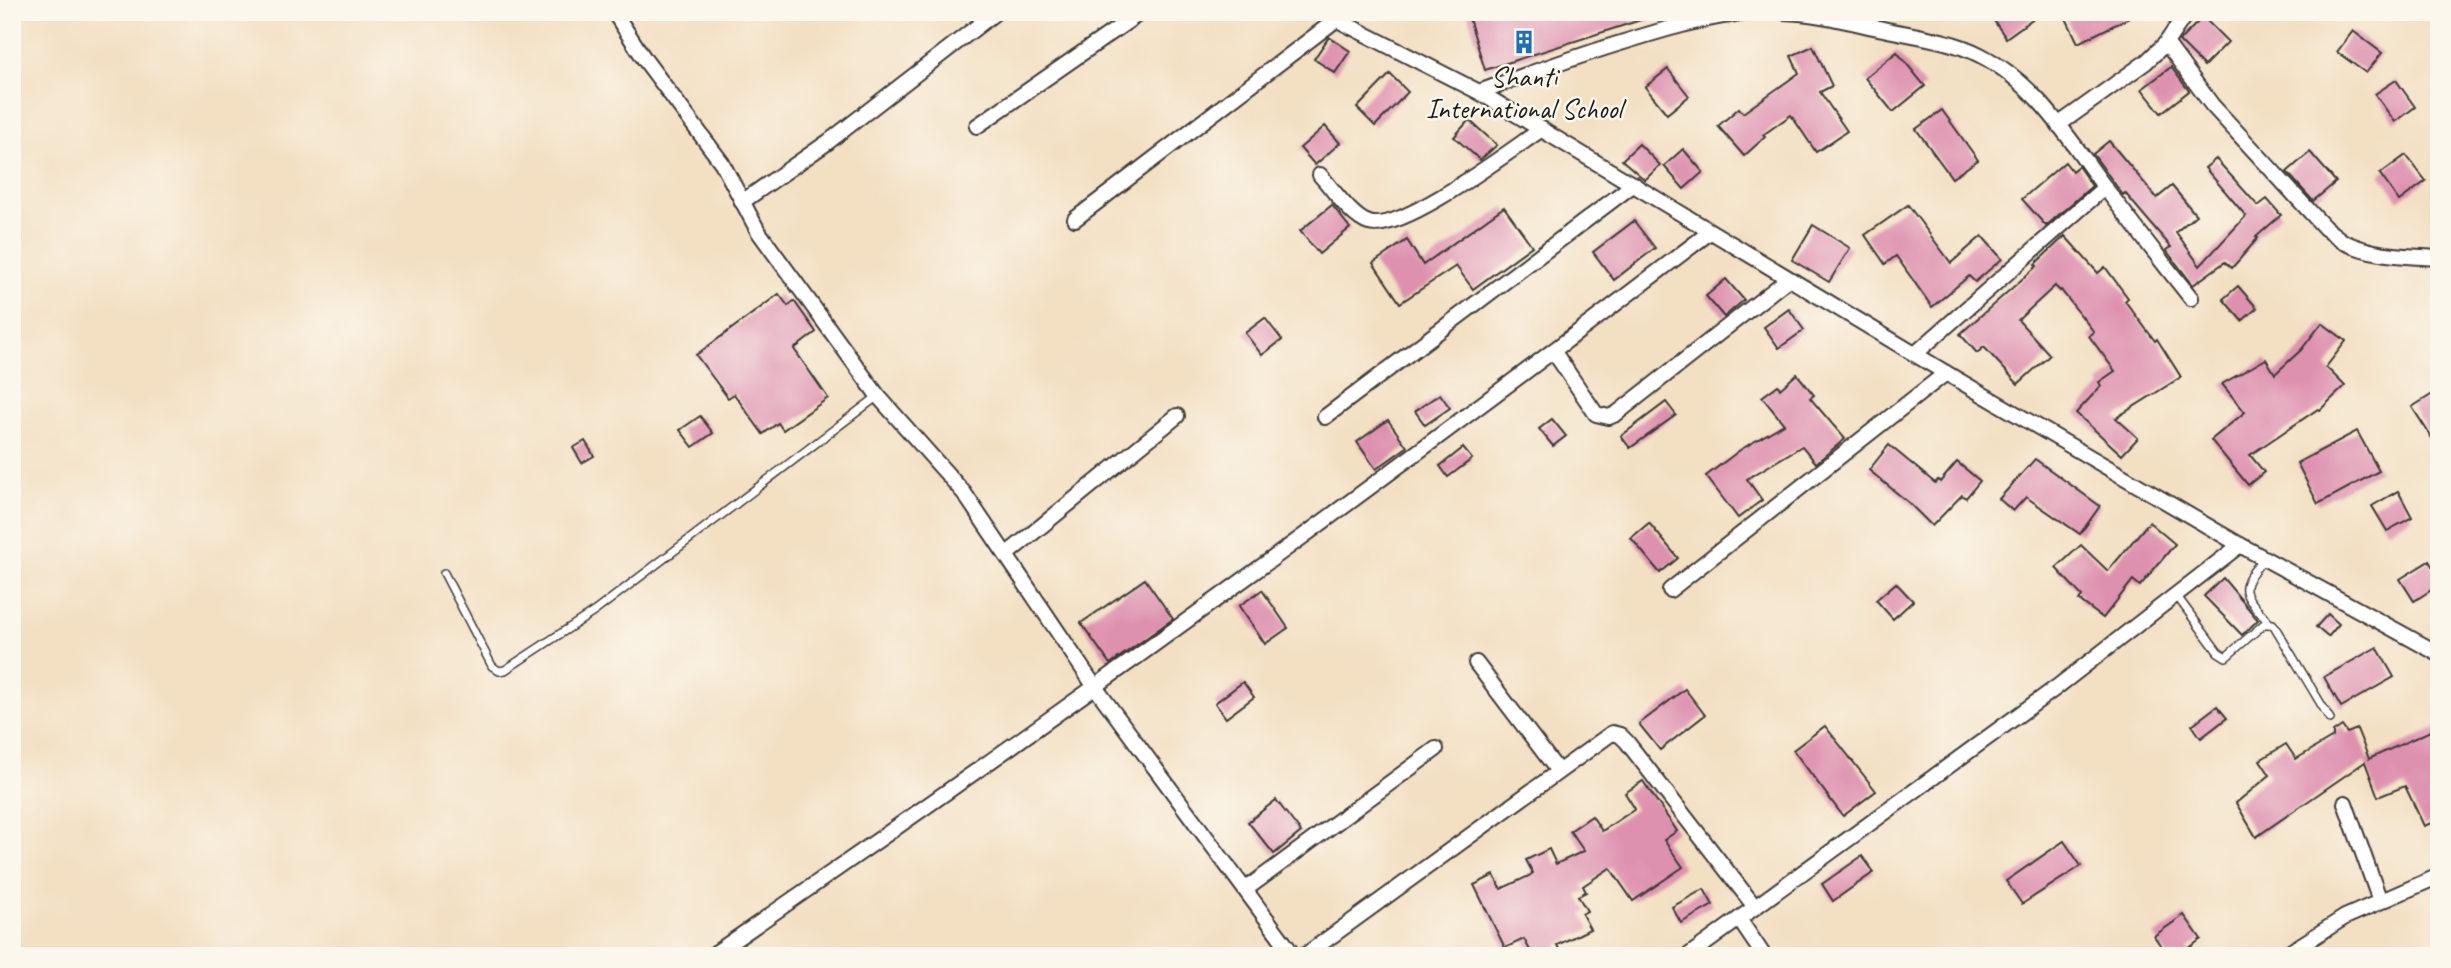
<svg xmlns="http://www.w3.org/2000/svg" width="2451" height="968" font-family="Caveat,sans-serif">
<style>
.building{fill:#de91af}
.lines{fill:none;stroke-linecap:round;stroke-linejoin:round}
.lane-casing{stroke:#3c3935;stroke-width:10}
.street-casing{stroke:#3c3935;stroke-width:18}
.lane{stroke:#fff;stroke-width:7}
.street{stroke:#fff;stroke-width:14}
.labels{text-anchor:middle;stroke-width:5;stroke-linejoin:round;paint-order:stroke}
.poi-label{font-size:28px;fill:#1c1c1c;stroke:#fbf7ec}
</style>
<rect width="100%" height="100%" fill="#fbf7ec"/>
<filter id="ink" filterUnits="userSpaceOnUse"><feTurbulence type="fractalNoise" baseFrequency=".0143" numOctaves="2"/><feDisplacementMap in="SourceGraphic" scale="14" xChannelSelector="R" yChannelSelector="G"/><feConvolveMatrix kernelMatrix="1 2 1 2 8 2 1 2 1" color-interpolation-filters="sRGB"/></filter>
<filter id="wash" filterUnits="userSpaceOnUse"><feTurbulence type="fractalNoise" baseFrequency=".00686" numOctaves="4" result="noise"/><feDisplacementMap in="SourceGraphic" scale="28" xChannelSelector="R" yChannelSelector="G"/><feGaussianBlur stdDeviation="1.57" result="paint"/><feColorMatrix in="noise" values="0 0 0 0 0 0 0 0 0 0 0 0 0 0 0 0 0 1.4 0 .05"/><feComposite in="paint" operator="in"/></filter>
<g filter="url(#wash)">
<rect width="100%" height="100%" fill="#f3dfc2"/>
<g id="blocks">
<g class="building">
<polygon points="1467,12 1655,12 1656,15 1485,70"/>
<polygon points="1988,12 2042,12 2006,38"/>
<polygon points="2063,12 2141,12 2078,43"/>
<polygon points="2203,17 2228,42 2204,66 2179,41"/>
<polygon points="2353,31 2382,53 2366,73 2337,52"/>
<polygon points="1329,37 1350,51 1335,73 1314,59"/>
<polygon points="1813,46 1832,86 1820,92 1847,131 1816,152 1791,115 1763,135 1765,137 1744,156 1718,126 1739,108 1743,113 1799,73 1791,56"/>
<polygon points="1897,52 1925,86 1893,112 1865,78"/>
<polygon points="2171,67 2189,91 2161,113 2142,89"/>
<polygon points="1668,69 1689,96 1667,114 1645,87"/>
<polygon points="1390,74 1408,92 1375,126 1357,108"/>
<polygon points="2396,80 2415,107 2395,122 2375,94"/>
<polygon points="1942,110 1978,160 1952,178 1916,129"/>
<polygon points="1469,120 1497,145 1480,160 1454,137"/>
<polygon points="1325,126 1340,143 1315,165 1300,148"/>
<polygon points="2109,141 2157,198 2172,186 2196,215 2176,232 2200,266 2246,216 2205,168 2216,159 2258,206 2267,199 2281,215 2256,237 2258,238 2232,268 2225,262 2193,285 2166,250 2171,247 2125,193 2123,195 2093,154"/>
<polygon points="1639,144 1660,165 1645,180 1622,160"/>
<polygon points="1683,149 1703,172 1684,189 1664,166"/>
<polygon points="2310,152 2336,182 2313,201 2287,172"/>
<polygon points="2406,155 2426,181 2399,201 2380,174"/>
<polygon points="2065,162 2072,171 2078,166 2092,186 2046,226 2022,199"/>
<polygon points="1332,205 1350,228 1319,254 1300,231"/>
<polygon points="1908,205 1951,263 1982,236 2002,259 1975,282 1969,276 1932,307 1896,256 1885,264 1865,235"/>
<polygon points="1504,207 1532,246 1473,289 1456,266 1400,303 1373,263 1407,240 1423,265"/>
<polygon points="1634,221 1655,248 1614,280 1593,252"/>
<polygon points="1813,225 1850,248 1829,282 1792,260"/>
<polygon points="2065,236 2098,273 2105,267 2128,298 2125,301 2155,341 2157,339 2181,377 2116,418 2138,438 2122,455 2076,413 2101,386 2099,382 2115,371 2089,336 2094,332 2061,290 2060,291 2055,286 2018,320 2050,355 2018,384 1984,347 1977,353 1960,334 2037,266 2035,264"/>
<polygon points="1726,279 1744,300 1724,317 1706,296"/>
<polygon points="2238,286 2257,308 2242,321 2223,299"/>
<polygon points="779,294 788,306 794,301 816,332 794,349 828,398 783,430 778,423 763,434 734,394 728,398 696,355"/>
<polygon points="1789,309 1804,330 1779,348 1764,327"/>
<polygon points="1265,318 1282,340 1262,355 1245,333"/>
<polygon points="2322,323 2346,341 2326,367 2345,386 2320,410 2318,409 2250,455 2264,472 2248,485 2211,440 2245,412 2222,384 2266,359 2275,374 2301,350"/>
<polygon points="1797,374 1814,395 1810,398 1845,439 1816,463 1802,446 1747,479 1762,500 1738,518 1706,476 1740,450 1784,424 1762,397 1778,385 1780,389"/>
<polygon points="2439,390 2439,449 2412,407"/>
<polygon points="1440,394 1450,408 1425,425 1415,411"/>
<polygon points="1666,402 1676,415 1630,448 1621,436"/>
<polygon points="700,416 713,433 693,447 680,430"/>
<polygon points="1552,419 1566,436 1553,446 1539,429"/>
<polygon points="1388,420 1407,447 1376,469 1357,442"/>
<polygon points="2357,431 2379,471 2318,504 2297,463"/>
<polygon points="585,441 594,456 582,463 573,448"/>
<polygon points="1889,445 1935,483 1938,480 1940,482 1957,462 1980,481 1966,498 1962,495 1932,526 1909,503 1869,470"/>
<polygon points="1463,448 1472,459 1448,477 1440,466"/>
<polygon points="2035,459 2100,506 2080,534 2026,497 2013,511 1999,499"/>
<polygon points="2398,491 2412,517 2387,531 2372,506"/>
<polygon points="2149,522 2175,544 2140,586 2133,580 2103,618 2079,600 2082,596 2056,568 2081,545 2108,571"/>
<polygon points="1649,523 1678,558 1660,573 1631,538"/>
<polygon points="2429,561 2439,577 2439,585 2414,601 2400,579"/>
<polygon points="2223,578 2258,620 2242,635 2204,596"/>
<polygon points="1145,579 1173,619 1110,664 1081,623"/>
<polygon points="1896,583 1913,601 1893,619 1876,600"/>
<polygon points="1262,590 1288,628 1265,644 1239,606"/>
<polygon points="2328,614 2339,624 2328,637 2316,627"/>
<polygon points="2377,647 2394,677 2341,707 2324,677"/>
<polygon points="1243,682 1254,697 1226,718 1215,703"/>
<polygon points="1685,689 1705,715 1660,750 1639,724"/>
<polygon points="2217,706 2227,718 2201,738 2192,725"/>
<polygon points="1825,726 1876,791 1843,816 1793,750"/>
<polygon points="2342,726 2347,733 2357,729 2369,759 2439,727 2439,820 2424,826 2405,786 2378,797 2365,762 2256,837 2236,803 2270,775 2260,760 2286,744 2296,759 2333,737 2333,732"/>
<polygon points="1643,781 1677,831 1664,840 1683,867 1633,901 1610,868 1583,886 1586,892 1578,896 1587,911 1582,914 1590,929 1557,945 1560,951 1550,956 1533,956 1524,939 1505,948 1474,885 1494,875 1501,889 1529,876 1533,873 1526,860 1549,849 1556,864 1584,851 1570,831 1592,816 1602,831 1635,809 1625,793"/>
<polygon points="1276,800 1301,832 1274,854 1248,822"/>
<polygon points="2064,841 2081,866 2022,904 2006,881"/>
<polygon points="1862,856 1874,872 1833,901 1822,884"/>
<polygon points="1704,889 1713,905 1681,923 1672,907"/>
<polygon points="2184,915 2201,939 2188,949 2192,956 2168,956 2154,936"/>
</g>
</g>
</g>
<g filter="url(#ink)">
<use href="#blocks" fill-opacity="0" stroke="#3c3935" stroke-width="2"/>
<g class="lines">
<g class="lane-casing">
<g id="lane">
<path d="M2265,558C2234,591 2244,593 2270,624"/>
<polyline points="444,573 492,666 499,671 505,670 595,611 878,396"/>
<polyline points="2176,595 2218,652 2226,657 2264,624 2273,624 2330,719"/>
</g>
</g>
<g class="street-casing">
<g id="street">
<polyline points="614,12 645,60 722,163 758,231 878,396 964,493 1095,687 1294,956"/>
<polyline points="1322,12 1479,92 1946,373 2240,545 2439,654"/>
<path d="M1784,12C1817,13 1850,22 1883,29C1915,36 1951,40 1980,55C2036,83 2070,140 2106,189C2134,226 2162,262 2191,298"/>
<path d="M2166,43L2212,105L2325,228C2331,232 2337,238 2344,242C2372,256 2408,256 2439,258"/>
<path d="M1479,92C1528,74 1577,56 1627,41C1669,28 1709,16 1753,12"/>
<polyline points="2058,125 2146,62 2166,43 2187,12"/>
<polyline points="977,126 1141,12"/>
<path d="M1320,175C1332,188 1352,218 1369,223C1401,234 1512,149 1542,129"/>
<polyline points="742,202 828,142 996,12"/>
<polyline points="1075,219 1337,19"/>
<polyline points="1554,352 1596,414 1609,417 1616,414 1788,279"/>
<polyline points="1915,354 2105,187"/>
<polyline points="1325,417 1634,184"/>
<polyline points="1007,554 1177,416"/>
<polyline points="1670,590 1946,373"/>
<polyline points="1476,663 1558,771"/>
<polyline points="2345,803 2380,901"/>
<polyline points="1246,889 1436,749"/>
<polyline points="1739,919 1764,956"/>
<path d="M711,956C1050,723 1383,482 1710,232"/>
<polyline points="1304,956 1612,733 1620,735 1627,742 1755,907"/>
<polyline points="1688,956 2057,687 2240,545"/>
<polyline points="2284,956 2345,917 2439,876"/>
</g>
</g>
<use href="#lane" class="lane"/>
<use href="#street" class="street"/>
</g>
</g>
<defs>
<g id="building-bare" transform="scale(1.89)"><path d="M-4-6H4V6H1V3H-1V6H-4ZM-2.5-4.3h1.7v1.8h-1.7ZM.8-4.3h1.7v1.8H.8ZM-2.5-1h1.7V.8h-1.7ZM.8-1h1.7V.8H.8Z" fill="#1f6fb2" stroke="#fbf7ec" stroke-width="2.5" paint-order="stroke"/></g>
</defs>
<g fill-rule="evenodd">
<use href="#building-bare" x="1524" y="42"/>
</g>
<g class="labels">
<g class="poi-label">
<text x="1524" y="86">Shanti<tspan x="1524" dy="32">International School</tspan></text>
</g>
</g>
<rect width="2451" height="968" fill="none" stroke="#fbf7ec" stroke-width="42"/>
</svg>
